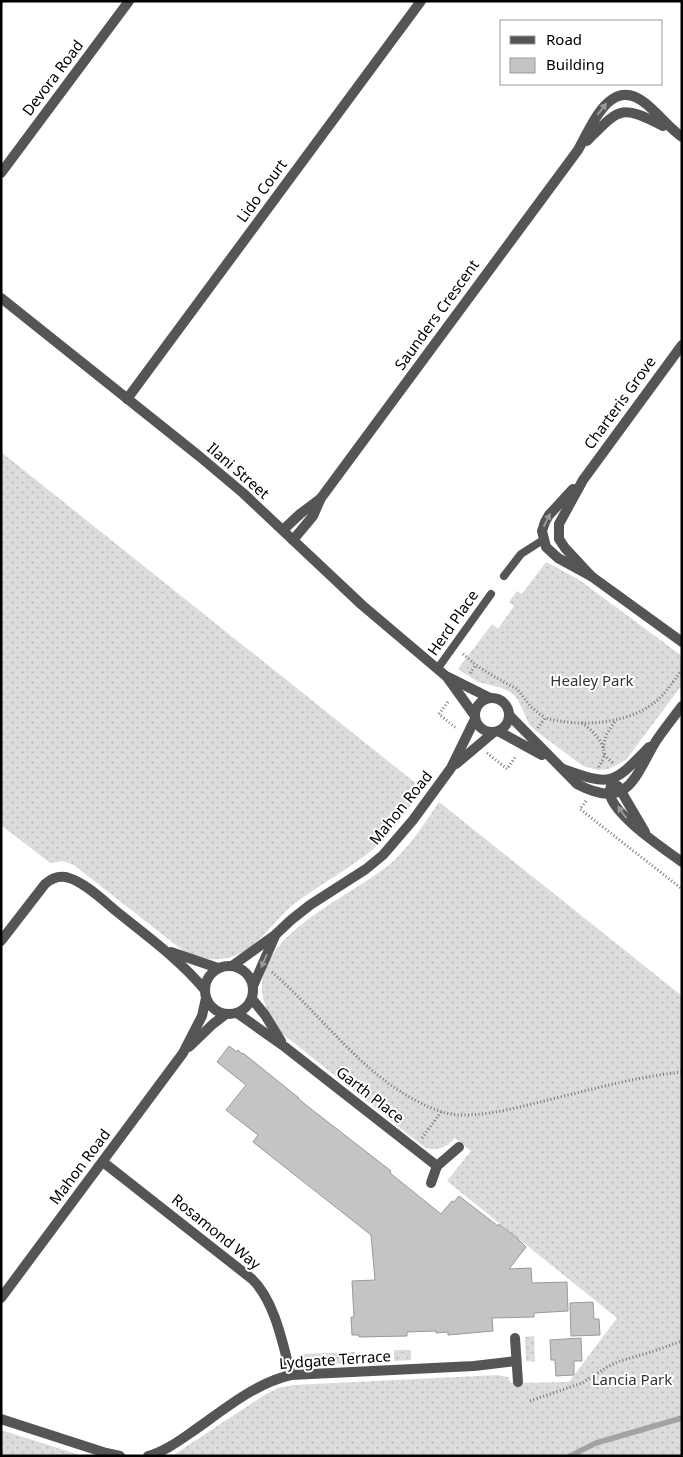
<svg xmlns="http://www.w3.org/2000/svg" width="683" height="1457" font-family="'Noto Sans',sans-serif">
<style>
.grass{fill:url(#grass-dots)}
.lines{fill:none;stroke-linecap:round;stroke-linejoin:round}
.stream{stroke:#a3a3a3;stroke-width:5.5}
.building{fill:#c4c4c4;stroke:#999}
.path{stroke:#777;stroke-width:3;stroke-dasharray:1 2.5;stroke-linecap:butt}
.service{stroke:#555;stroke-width:8}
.minor{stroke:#555;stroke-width:10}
.oneway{fill:#999}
.labels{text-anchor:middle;stroke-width:4;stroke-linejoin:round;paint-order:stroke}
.street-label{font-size:15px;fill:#000;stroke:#fff}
.park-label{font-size:15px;fill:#333;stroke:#fff}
</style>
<defs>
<pattern id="grass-dots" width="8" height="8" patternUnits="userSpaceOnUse" patternTransform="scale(1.25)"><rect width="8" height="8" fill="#dcdcdc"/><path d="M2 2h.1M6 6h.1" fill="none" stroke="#bbb" stroke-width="1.8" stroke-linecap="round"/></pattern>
</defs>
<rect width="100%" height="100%" fill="#fff"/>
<g class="grass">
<path d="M1,452L423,789C409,808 395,829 378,845C352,868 321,883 294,904C274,920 259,947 234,956C219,962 201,959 186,953L74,865L63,861L50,863L1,825Z"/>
<polygon points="546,562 578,579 682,656 682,685 626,760 609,769 598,770 583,766 536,731 529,724 518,700 512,693 502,688 478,682 458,669 492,624 498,629 514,606 509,602 517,591 522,594"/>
<path d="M439,802L682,996V1456H172L263,1396L278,1388L293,1385L498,1375L508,1377L511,1383L569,1382L617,1318L447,1181L471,1151L455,1138C446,1148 436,1152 424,1147L284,1035C211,953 339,905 389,865C409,848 424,824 439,802Z"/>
<polygon points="534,1336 535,1362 526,1361 525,1337"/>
<polygon points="394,1350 411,1350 411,1360 394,1361"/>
<path d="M355,1352V1362C338,1363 312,1370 298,1356L301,1354Z"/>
<polygon points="1,1430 83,1456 1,1456"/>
</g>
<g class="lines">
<polyline class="stream" points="570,1456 596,1443 682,1418"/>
</g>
<g class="building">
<polygon points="229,1046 237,1052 238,1050 242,1054 243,1053 299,1098 298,1098 306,1105 391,1171 390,1173 441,1214 452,1201 454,1202 459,1196 498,1226 499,1224 516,1237 526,1247 509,1269 531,1268 532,1283 567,1282 568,1311 534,1313 534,1317 492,1318 493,1331 448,1335 448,1332 436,1333 436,1331 407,1332 407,1336 359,1337 359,1335 352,1335 351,1317 354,1317 352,1281 375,1280 371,1235 253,1142 258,1135 226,1110 246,1085 217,1062"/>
<polygon points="593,1302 594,1319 599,1319 600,1335 571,1336 570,1303"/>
<polygon points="581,1338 582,1361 574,1361 574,1375 556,1376 555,1360 551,1360 550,1340"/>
</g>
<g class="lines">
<g class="path">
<polyline points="463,654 476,665"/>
<polyline points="470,673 476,665 493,676 517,689 531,707 545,718"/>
<polyline points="448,702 439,714 457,729"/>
<path d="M582,723C591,729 606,743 604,756C603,760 600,764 599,767"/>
<path d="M538,728L545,718C579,727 625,725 654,703C666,694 673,681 682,670"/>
<polyline points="603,748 606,735 616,720"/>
<polyline points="487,753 507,769 516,756"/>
<polyline points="604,755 613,763"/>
<polyline points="586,801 580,809 682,889"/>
<path d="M272,972C311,1006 343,1048 384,1080C402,1094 435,1114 459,1115C489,1116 519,1107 548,1100C593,1089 636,1077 682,1072"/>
<polyline points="422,1138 441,1112"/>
<polyline points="530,1401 582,1383 609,1366 620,1361 648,1353 682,1341"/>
</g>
<g class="service">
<polyline points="504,576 521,554 543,540"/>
<polyline points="438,668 491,594"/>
</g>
<g class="minor">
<path d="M587,141C620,108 620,104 663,126"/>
<polyline points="1,173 129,1"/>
<polyline points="1,298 199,456 243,493 362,605 447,677 475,716"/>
<polyline points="127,399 421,1"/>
<polyline points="573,489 549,515 545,522 542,531 546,547 558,558 591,576 682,642"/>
<polyline points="283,530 300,514 320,499"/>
<path d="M293,540L313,516L321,498L578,150C591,127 610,75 645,103C658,113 668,127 682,137"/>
<polyline points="591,576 565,548 559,539 559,524 583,480 682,345"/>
<polyline points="448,677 490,698"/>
<circle cx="492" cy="715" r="17"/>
<path d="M509,715L577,784C628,811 634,778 656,741C664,729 673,718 682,706"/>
<polyline points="498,731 542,755"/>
<polyline points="456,764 494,732"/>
<path d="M563,769C613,787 613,784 649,747"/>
<path d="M612,779C612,783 609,790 610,795C616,817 663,848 682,862"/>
<polyline points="618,786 645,832"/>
<path d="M1,941L45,884C52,878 60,875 69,878C84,882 104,901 116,911C147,936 179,959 205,990"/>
<polyline points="171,952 218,968"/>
<circle cx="229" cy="990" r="24"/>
<polyline points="232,966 275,935 291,920 310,905 366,869 383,855 413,820 451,768 475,719"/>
<polyline points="253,986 275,936"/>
<polyline points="252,999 265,1015 281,1041"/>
<polyline points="237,1013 285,1047 437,1166"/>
<polyline points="189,1047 213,1024 226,1014"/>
<path d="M103,1162L252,1279C275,1301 283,1345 291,1375"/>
<polyline points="431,1183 437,1166 459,1147"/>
<polyline points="1,1298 183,1053 202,1016 206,998"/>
<polyline points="515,1338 518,1382"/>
<polyline points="1,1419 106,1453 120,1456"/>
<path d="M148,1456C163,1452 176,1443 189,1434C220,1413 254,1383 291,1375L474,1366L516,1361"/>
</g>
</g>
<defs><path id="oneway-solid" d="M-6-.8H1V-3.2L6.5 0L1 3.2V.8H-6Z" transform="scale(1.25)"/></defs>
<g class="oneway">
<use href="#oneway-solid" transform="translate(602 109) rotate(-52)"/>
<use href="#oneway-solid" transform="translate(547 520) rotate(-63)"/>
<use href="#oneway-solid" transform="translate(622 812) rotate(-125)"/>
<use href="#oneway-solid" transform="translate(264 961) rotate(113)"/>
</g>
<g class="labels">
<g class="street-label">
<text transform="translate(53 78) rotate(-53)" y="5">Devora Road</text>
<text transform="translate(262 191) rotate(-54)" y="5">Lido Court</text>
<text transform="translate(437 315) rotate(-54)" y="5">Saunders Crescent</text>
<text transform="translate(620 403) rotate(-54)" y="5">Charteris Grove</text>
<text transform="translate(238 471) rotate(41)" y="5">Ilani Street</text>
<text transform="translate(453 623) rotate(-55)" y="5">Herd Place</text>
<text transform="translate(401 808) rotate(-51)" y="5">Mahon Road</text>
<text transform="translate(370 1095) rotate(38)" y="5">Garth Place</text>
<text transform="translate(80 1167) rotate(-53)" y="5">Mahon Road</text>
<text transform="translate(216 1232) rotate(39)" y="5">Rosamond Way</text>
<text transform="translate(335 1360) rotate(-4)" y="5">Lydgate Terrace</text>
</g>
<g class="park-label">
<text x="592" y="686">Healey Park</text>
<text x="632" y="1385">Lancia Park</text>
</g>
</g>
<rect width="683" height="1457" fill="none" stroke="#000000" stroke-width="5"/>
<rect x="500" y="20" width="162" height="65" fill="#ffffff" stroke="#999999"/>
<rect x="510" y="36" width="25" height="8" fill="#555555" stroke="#999999"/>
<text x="546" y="45" font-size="15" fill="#000000">Road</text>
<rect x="510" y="58" width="25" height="15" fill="#c4c4c4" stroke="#999999"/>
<text x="546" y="70" font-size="15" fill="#000000">Building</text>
</svg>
